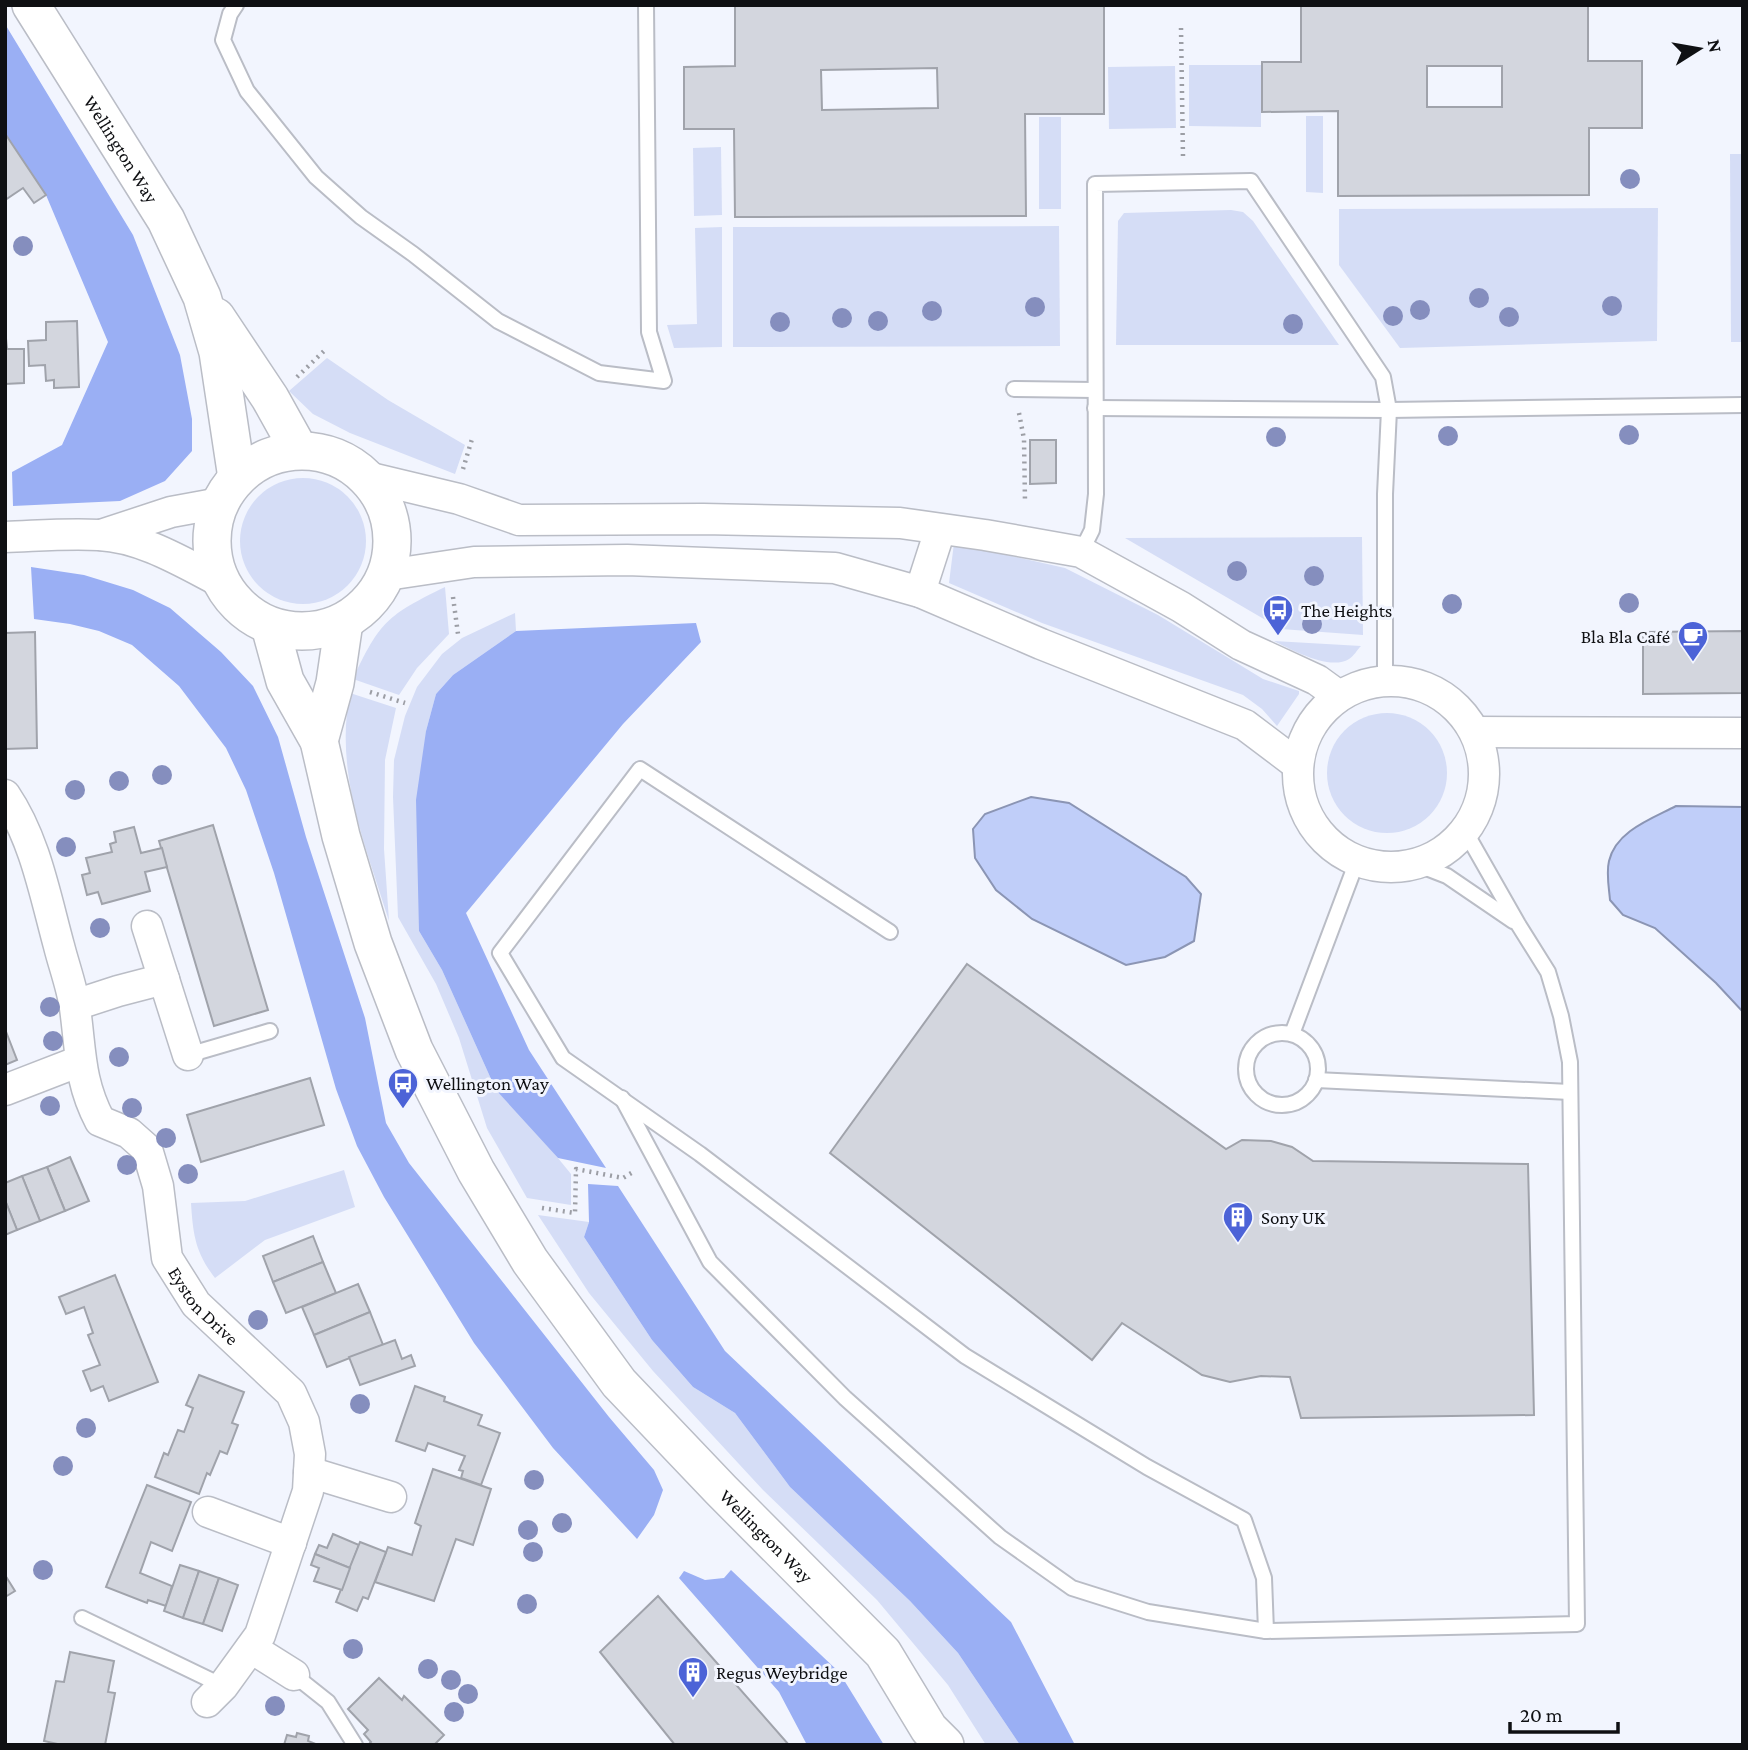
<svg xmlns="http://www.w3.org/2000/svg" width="1748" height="1750" font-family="'Crimson Pro',serif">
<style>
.green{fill:#d5ddf6}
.forest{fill:#9aaff4}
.water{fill:#c0cef9;stroke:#8b95b4;stroke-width:2}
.building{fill:#d3d6de;stroke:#a0a3ab;stroke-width:2;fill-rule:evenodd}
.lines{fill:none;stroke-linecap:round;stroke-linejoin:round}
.service-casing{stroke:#babdc6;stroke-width:18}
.minor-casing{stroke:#babdc6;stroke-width:33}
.tertiary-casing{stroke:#babdc6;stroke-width:40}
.path{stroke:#9c9ea5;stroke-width:4.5;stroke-dasharray:2 5;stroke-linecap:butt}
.service{stroke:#fff;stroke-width:14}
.minor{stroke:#fff;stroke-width:30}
.tertiary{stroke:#fff;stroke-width:37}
.tree{fill:#858ebe}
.labels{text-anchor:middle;stroke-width:6;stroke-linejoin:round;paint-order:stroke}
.street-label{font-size:19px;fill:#0f1013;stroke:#f2f5fe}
.poi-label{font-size:19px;fill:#0f1013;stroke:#f2f5fe;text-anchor:start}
</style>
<rect width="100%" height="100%" fill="#f2f5fe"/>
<g class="green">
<polygon points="1189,65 1261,65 1261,127 1189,126"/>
<polygon points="1175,66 1176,128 1109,129 1108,67"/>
<polygon points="1306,116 1323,116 1323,193 1306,192"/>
<rect x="1039" y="117" width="22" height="92"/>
<polygon points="721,147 722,215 694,216 693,148"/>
<polygon points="1730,154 1743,154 1743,342 1731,342"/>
<polygon points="1658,208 1657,341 1400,348 1339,265 1339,209"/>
<polygon points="1231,210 1243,212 1253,221 1339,345 1116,345 1118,221 1124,213"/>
<polygon points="1059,226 1060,346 733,347 733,227"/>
<polygon points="722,227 722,347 674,348 667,325 697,324 695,228"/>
<polygon points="327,358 388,400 465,445 455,474 350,433 313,414 289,391"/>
<circle cx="303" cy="541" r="63"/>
<polygon points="1362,537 1363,635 1281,629 1125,538"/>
<polygon points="954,543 1065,568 1158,615 1263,679 1299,691 1299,694 1277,726 1262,709 1243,695 1042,623 949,583"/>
<path d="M445,587L449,634L417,668L399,695L353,679C380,621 388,615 445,587Z"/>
<polygon points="515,613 516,631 453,675 436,694 426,731 419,931 442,970 496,1090 535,1130 571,1174 571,1205 527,1198 487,1128 459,1038 436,984 398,917 393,797 394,760 405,716 417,687 442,654 462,638"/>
<path d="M1274,641L1361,646C1357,650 1354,656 1349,659C1330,671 1292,650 1274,641Z"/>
<path d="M350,693L396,708L385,760L384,849L389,921C366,846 334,773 350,693Z"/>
<circle cx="1387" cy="773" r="60"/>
<path d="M344,1170L355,1207L265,1240L215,1278C195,1252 193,1234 191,1203L245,1201Z"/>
<polygon points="538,1215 589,1222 584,1237 652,1340 693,1387 735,1413 790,1487 910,1601 958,1653 1020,1745 986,1745 948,1685 877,1600 763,1490 653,1371 589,1293"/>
</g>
<g class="forest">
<polygon points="5,24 133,235 180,355 192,419 192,451 165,481 120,501 13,506 12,472 62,445 108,342 46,195 5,134"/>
<polygon points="31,567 84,575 133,590 170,608 221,652 253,686 278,737 306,837 365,1018 386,1123 409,1163 609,1417 654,1470 663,1490 654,1515 637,1539 553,1448 474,1343 384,1197 357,1146 336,1089 274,873 246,790 226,748 179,686 132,645 99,631 70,624 34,619"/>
<polygon points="696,623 701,642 623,724 466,913 529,1050 606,1168 558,1158 496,1090 442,970 419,931 416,800 426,731 436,694 453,675 516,631"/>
<polygon points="588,1184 618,1186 725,1351 1011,1622 1075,1745 1020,1745 958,1653 910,1601 790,1487 735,1413 693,1387 652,1340 584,1237 589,1222"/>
<polygon points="731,1570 839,1672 884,1745 807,1745 779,1692 679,1578 684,1571 705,1580 724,1578"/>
</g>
<g class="water">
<polygon points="1031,797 1069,803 1186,877 1201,894 1194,941 1165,957 1126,965 1032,919 996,890 975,858 973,829 985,814"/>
<path d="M1676,806L1743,807V1012L1716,983L1655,928L1623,915L1610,900C1609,888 1606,873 1609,861C1616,831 1651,819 1676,806Z"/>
</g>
<g class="building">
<path d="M735,5H1104V114H1025L1026,216L735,217L734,129H684V67L735,66ZM937,68L938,108L822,110L821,70Z"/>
<path d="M1301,5H1588V61H1642V128H1589V195L1338,196V111L1262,112V62H1301ZM1427,66H1502V107H1427Z"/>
<polygon points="6,135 46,195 34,203 23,188 5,200"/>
<polygon points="77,321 79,387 54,388 54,380 46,381 45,365 29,366 28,341 46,340 46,322"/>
<polygon points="5,328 7,349 24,349 24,383 5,384"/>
<polygon points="1030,440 1056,440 1056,483 1030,484"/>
<polygon points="1743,631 1743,693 1643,694 1643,632"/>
<polygon points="35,632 37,748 5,749 5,633"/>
<polygon points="213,825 268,1010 214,1026 159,841"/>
<polygon points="134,827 141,853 162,848 167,867 145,872 150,891 102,904 98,892 87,895 82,875 90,873 86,858 112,852 110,844 116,842 114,832"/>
<polygon points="967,964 1226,1149 1242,1140 1271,1141 1292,1147 1313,1161 1528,1164 1534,1415 1301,1418 1290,1377 1261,1376 1230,1382 1202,1375 1122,1323 1092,1360 830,1153"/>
<polygon points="5,1029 17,1060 5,1065"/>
<polygon points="310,1078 324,1125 201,1162 187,1115"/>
<polygon points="70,1157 89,1201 65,1211 47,1167"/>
<polygon points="47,1167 65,1211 40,1221 22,1176"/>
<polygon points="22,1176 40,1221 17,1230 5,1200 5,1183"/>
<polygon points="5,1200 17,1230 5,1235"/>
<polygon points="313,1236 323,1262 273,1282 263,1256"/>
<polygon points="323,1262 336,1293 286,1313 273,1282"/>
<polygon points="115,1275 158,1382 109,1401 103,1386 91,1391 83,1371 100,1365 88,1335 93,1333 84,1307 66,1314 59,1297"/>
<polygon points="358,1284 370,1312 314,1335 302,1307"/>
<polygon points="370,1312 383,1345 327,1367 314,1335"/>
<polygon points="395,1340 402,1359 411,1355 415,1366 360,1385 349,1357"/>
<polygon points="199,1375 244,1392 232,1423 238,1425 227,1454 220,1451 210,1475 207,1473 199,1494 155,1477 164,1453 168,1455 178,1430 184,1432 193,1408 186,1405"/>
<polygon points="415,1386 445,1397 444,1401 482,1415 478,1425 500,1433 481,1485 461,1478 463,1471 459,1470 465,1456 428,1443 425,1451 396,1441"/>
<polygon points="433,1469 491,1489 473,1545 456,1539 434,1601 375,1582 388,1547 412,1555 421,1526 415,1523"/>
<polygon points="147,1485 191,1502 172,1551 151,1542 140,1573 172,1586 166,1606 148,1600 147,1603 106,1587"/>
<polygon points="333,1534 359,1545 350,1568 315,1554 319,1545 327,1548"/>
<polygon points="360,1542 386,1552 368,1599 363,1597 357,1611 336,1602"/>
<polygon points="315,1554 350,1568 342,1590 314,1581 319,1568 311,1565"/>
<polygon points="180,1565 199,1571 183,1618 164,1611"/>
<polygon points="199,1571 219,1578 203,1624 183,1618"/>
<polygon points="5,1575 15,1591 5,1597"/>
<polygon points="219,1578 238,1585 222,1631 203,1624"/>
<polygon points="658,1596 789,1745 675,1745 600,1652"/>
<polygon points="70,1652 114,1661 108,1692 115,1693 105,1745 62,1745 44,1741 56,1681 64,1682"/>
<polygon points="379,1678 402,1700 404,1696 444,1735 434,1745 368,1745 371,1742 364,1734 368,1730 348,1709"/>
<polygon points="297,1733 309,1736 308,1741 318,1745 284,1745 287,1735 296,1737"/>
</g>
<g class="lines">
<g class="service-casing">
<g id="service">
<polyline points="236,5 230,14 223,40 247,91 316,177 361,217 413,254 498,321 599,373 664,381 649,332 646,5"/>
<polyline points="1014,389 1095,390"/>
<polyline points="1095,408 1389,410 1743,405"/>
<polyline points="1081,552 1092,530 1096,494 1095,184 1251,181 1383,377 1389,410 1385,494 1385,680"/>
<polyline points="1416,864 1447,876 1513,921"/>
<polyline points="890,932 640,769 500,953 563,1058 700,1154 965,1356 1147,1467 1244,1520 1264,1578 1266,1631"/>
<circle cx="1282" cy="1069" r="36"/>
<polyline points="1292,1034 1357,861"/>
<polyline points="188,1055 270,1031"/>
<polyline points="1316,1080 1570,1092"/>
<polyline points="622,1098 710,1262 845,1398 1000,1537 1072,1588 1148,1612 1266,1631 1577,1624 1570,1062 1561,1016 1548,972 1518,924 1465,831"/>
<polyline points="82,1618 223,1686"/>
<polyline points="294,1675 328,1702 355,1745"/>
</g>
</g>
<g class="minor-casing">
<g id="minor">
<polyline points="367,477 459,499 519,520 703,519 900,523 985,535 1081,552 1181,607 1241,645 1317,680 1339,696"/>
<polyline points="101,535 171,512 220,503"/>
<path d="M5,537C36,536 68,533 99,535C142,537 184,563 221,582"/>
<polyline points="387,575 474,562 627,560 835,568 920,592 1041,644 1245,725 1298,765"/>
<polyline points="920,592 940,530"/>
<circle cx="1391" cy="774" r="93"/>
<polyline points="1475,732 1743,733"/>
<path id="s1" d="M5,795C35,839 45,895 59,946C64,966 72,987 75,1008C81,1051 79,1081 100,1121L129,1133L147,1149L158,1186L167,1258L196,1304L291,1393L304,1422L310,1454L308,1491L260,1635L223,1686L207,1702"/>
<polyline points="147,926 188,1055"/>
<polyline points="75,1005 118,991 164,979"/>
<polyline points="5,1090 80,1061"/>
<polyline points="309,1472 391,1497"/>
<polyline points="208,1512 291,1543"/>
<polyline points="251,1648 294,1675"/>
</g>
</g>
<g class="tertiary-casing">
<g id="tertiary">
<path id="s2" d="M31,5L166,220L202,297L218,352L237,478"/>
<polyline points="216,317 270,398 299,450"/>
<circle cx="302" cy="541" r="90"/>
<path id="s3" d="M270,626L285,681L319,741L341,836L373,943L414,1050L476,1171L530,1261L619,1383L721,1490L883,1653L929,1729L945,1745"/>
<polyline points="319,741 335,683 344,622"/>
</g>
</g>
<g class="path">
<polyline points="1181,28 1183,157"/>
<polyline points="297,377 324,351"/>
<polyline points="1019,413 1024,439 1025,502"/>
<polyline points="463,469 472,439"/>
<polyline points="453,597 458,634"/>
<polyline points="370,692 405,703"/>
<polyline points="542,1208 575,1213 576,1169 623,1178 633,1172"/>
</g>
<use href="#service" class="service"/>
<use href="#minor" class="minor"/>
<use href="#tertiary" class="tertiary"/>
</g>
<g class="tree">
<circle cx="1630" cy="179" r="10"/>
<circle cx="23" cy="246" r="10"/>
<circle cx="1479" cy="298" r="10"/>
<circle cx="1612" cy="306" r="10"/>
<circle cx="1035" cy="307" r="10"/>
<circle cx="1420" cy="310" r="10"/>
<circle cx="932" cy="311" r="10"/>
<circle cx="1393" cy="316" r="10"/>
<circle cx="1509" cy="317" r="10"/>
<circle cx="842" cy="318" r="10"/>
<circle cx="878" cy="321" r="10"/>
<circle cx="780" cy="322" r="10"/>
<circle cx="1293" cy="324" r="10"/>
<circle cx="1629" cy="435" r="10"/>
<circle cx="1448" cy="436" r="10"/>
<circle cx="1276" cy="437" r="10"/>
<circle cx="1237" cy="571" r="10"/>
<circle cx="1314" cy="576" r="10"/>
<circle cx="1629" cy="603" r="10"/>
<circle cx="1452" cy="604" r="10"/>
<circle cx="1312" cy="624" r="10"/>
<circle cx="162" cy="775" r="10"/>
<circle cx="119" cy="781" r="10"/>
<circle cx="75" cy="790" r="10"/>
<circle cx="66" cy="847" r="10"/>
<circle cx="100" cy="928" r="10"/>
<circle cx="50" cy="1007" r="10"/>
<circle cx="53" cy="1041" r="10"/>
<circle cx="119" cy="1057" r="10"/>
<circle cx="50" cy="1106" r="10"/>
<circle cx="132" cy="1108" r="10"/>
<circle cx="166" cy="1138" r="10"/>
<circle cx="127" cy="1165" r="10"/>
<circle cx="188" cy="1174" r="10"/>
<circle cx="258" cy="1320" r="10"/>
<circle cx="360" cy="1404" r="10"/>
<circle cx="86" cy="1428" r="10"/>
<circle cx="63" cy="1466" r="10"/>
<circle cx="534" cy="1480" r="10"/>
<circle cx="562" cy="1523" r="10"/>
<circle cx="528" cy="1530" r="10"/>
<circle cx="533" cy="1552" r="10"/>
<circle cx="43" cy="1570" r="10"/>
<circle cx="527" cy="1604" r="10"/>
<circle cx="353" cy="1649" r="10"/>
<circle cx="428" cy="1669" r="10"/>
<circle cx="451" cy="1680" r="10"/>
<circle cx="468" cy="1694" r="10"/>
<circle cx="275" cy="1706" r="10"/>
<circle cx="454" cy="1712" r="10"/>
</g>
<defs>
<g id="bus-pin" transform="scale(1.575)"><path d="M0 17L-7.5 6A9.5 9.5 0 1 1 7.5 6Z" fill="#4c63d7" stroke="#f2f5fe"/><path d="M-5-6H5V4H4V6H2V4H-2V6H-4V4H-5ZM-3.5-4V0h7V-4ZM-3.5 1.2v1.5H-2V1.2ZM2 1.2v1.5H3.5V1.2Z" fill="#fff"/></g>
<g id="cafe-pin" transform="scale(1.575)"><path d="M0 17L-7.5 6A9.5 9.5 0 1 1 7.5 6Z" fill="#4c63d7" stroke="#f2f5fe"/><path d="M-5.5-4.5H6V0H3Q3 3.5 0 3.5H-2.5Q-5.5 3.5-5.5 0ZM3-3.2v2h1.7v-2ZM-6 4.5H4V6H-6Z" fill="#fff"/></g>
<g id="building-pin" transform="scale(1.575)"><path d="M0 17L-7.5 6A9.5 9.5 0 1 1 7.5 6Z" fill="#4c63d7" stroke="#f2f5fe"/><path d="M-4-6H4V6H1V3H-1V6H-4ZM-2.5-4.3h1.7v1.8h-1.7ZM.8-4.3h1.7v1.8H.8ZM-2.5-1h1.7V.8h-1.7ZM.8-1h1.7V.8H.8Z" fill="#fff"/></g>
</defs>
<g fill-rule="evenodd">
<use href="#bus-pin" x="1278" y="610"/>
<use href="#cafe-pin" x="1693" y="636"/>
<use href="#bus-pin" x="403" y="1083"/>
<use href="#building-pin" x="1238" y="1217"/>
<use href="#building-pin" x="693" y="1672"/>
</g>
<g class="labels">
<g class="street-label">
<text dy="7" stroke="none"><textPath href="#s2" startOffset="170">Wellington Way</textPath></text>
<text dy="7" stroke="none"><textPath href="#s1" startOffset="569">Eyston Drive</textPath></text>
<text dy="7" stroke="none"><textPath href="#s3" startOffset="1054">Wellington Way</textPath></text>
</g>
<g class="poi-label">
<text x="1301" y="617">The Heights</text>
<text x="1670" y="643" text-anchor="end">Bla Bla Café</text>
<text x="426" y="1090">Wellington Way</text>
<text x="1261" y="1224">Sony UK</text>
<text x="716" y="1679">Regus Weybridge</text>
</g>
</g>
<rect width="1748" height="1750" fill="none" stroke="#0f1013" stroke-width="14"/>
<g transform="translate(1699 49) rotate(79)" stroke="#f2f5fe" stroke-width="5" paint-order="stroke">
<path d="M0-5L12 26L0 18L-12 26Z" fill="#0f1013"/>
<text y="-10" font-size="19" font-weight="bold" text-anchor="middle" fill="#0f1013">N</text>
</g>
<path d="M1510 1722v10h108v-10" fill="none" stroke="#0f1013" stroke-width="3.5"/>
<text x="1520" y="1722" font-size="21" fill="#0f1013" stroke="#f2f5fe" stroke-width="5" paint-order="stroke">20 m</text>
</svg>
